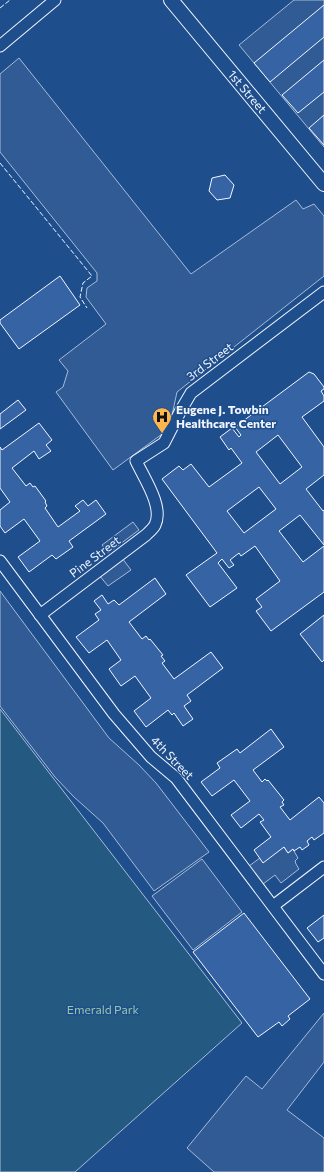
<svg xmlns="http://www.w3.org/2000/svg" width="324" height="1172" font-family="Commissioner,sans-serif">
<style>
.green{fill:#245a82;stroke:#a8bbd7}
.parking{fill:#305b95;stroke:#a8bbd7}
.building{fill:#3563a3;stroke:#f2f6ff;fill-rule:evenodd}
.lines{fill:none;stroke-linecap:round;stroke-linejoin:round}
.minor-casing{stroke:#f2f6ff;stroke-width:13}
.tertiary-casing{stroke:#f2f6ff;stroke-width:16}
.minor{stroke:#1f4e8c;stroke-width:11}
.tertiary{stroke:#1f4e8c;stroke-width:14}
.fence{stroke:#f2f6ff;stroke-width:1;stroke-dasharray:5 2;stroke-linecap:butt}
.labels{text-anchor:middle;stroke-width:3;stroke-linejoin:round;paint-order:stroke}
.street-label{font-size:12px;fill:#f2f6ff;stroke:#1f4e8c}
.poi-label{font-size:12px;font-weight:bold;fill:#f2f6ff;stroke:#1f4e8c;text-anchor:start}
.park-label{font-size:12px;fill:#97c8a6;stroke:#1f4e8c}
</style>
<rect width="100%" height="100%" fill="#1f4e8c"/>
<polygon class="green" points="0,709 242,1023 75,1172 0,1172"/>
<g class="parking">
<polygon points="294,0 324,0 324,147 239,45"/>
<polygon points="19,58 191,274 296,200 303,209 314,204 324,216 324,276 177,392 169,429 113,470 56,392 63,387 68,371 59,360 106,324 86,297 87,288 97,281 97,273 0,152 0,74"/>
<polygon points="133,522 139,530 108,553 102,545"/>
<polygon points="122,558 131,570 108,586 99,575"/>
<polygon points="0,591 109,738 139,765 156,783 209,852 154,891 103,823 74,797 55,777 0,706"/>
<polygon points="284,847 288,853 293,849 294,851 298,858 295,861 296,864 299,869 281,883 275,875 263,884 249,866 260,858"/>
<polygon points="202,859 242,912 193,950 152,896"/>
<polygon points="324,1013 324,1062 287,1110 324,1138 324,1172 214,1172 187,1148 246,1076 262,1089"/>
</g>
<g class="building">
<polygon points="324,5 324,37 270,82 254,63"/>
<polygon points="324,60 324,92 298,113 282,95"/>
<polygon points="324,115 324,145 309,128"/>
<polygon points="225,175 234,185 230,198 217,200 209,191 212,178"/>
<polygon points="60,276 80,305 19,349 0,323 0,320"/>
<path d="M309,372L314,374L324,387V389L321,391L324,396V401L302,417L324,447V475L306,489L323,511L324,510V545L300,515L279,531L303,562L324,546V592L271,631L256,611L262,607L256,599L280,581L255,546L241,556L239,553L230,560L234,565L229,568L222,559L218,563L237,588L210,607L186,575L217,553L162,479L179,466L183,470L191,464L209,487L242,463L231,448L229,450L220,437L232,428L239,437L241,435L235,427ZM278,435L302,467L280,484L256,452ZM259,487L276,509L244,533L227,511Z"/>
<polygon points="18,400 26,410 0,429 0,414"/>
<polygon points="39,423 52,440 46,445 51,451 39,459 34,451 12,468 26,486 30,483 33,487 35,486 46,501 45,502 47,506 45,508 58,527 80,511 75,506 83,500 88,506 96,500 106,514 69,541 73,547 56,559 52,555 29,572 18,557 40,541 24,519 5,533 0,526 0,510 10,502 0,488 0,447 2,450"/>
<polygon points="155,578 166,594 129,622 142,639 146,636 149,640 150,639 163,655 161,656 165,661 162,663 174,679 211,652 223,668 187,695 191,701 184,706 193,719 183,726 174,713 172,715 168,710 146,727 134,711 151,698 135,676 121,686 109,669 121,660 107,640 89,653 76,637 99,620 95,614 101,610 94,601 102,595 108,604 114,600 119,605"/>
<polygon points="324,615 324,660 322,662 300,634"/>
<polygon points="271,729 284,747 253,770 262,782 265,779 267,781 268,780 284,800 282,802 284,805 280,807 290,820 319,797 324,803 324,833 314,840 312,837 307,841 309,845 302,850 300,847 294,851 293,849 288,853 284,847 263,863 254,850 271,837 260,822 264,820 259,814 241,828 231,815 250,801 234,780 212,796 201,782 220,768 217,763 237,749 240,753"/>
<polygon points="244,913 310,999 288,1016 290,1019 282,1026 279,1022 258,1037 193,952"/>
<polygon points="324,915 324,938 318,942 307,928"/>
</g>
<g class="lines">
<g class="minor-casing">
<g id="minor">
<polyline points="0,46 55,0"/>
<polyline points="0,561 114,714 151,757 176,778 324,974"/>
<path d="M40,615L146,535C149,532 153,529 155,525C164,507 144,478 136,461L164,443L181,410L191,393L324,292"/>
<polyline points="273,906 324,867"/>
</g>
</g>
<g class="tertiary-casing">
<polyline id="tertiary" points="171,0 324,184"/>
</g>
<use href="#minor" class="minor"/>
<use href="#tertiary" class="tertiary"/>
<g class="fence">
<polyline points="0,8 10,0"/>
<polyline points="0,163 92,276 83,283 80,297 87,308"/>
</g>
</g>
<defs>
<g id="hospital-pin" transform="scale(1)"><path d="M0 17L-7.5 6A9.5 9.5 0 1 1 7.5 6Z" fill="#ffb74d" stroke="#1f4e8c"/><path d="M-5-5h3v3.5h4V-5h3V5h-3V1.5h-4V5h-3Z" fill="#111"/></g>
</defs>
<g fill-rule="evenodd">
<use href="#hospital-pin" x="162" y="417"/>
</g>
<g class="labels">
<g class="street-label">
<text transform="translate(247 92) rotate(50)" y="4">1st Street</text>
<text transform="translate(210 362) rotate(-37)" y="4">3rd Street</text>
<text transform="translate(95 557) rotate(-37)" y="4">Pine Street</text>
<text transform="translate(172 758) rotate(46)" y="4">4th Street</text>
</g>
<g class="poi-label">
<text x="176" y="414">Eugene J. Towbin<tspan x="176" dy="14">Healthcare Center</tspan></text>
</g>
<g class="park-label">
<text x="103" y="1014">Emerald Park</text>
</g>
</g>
</svg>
